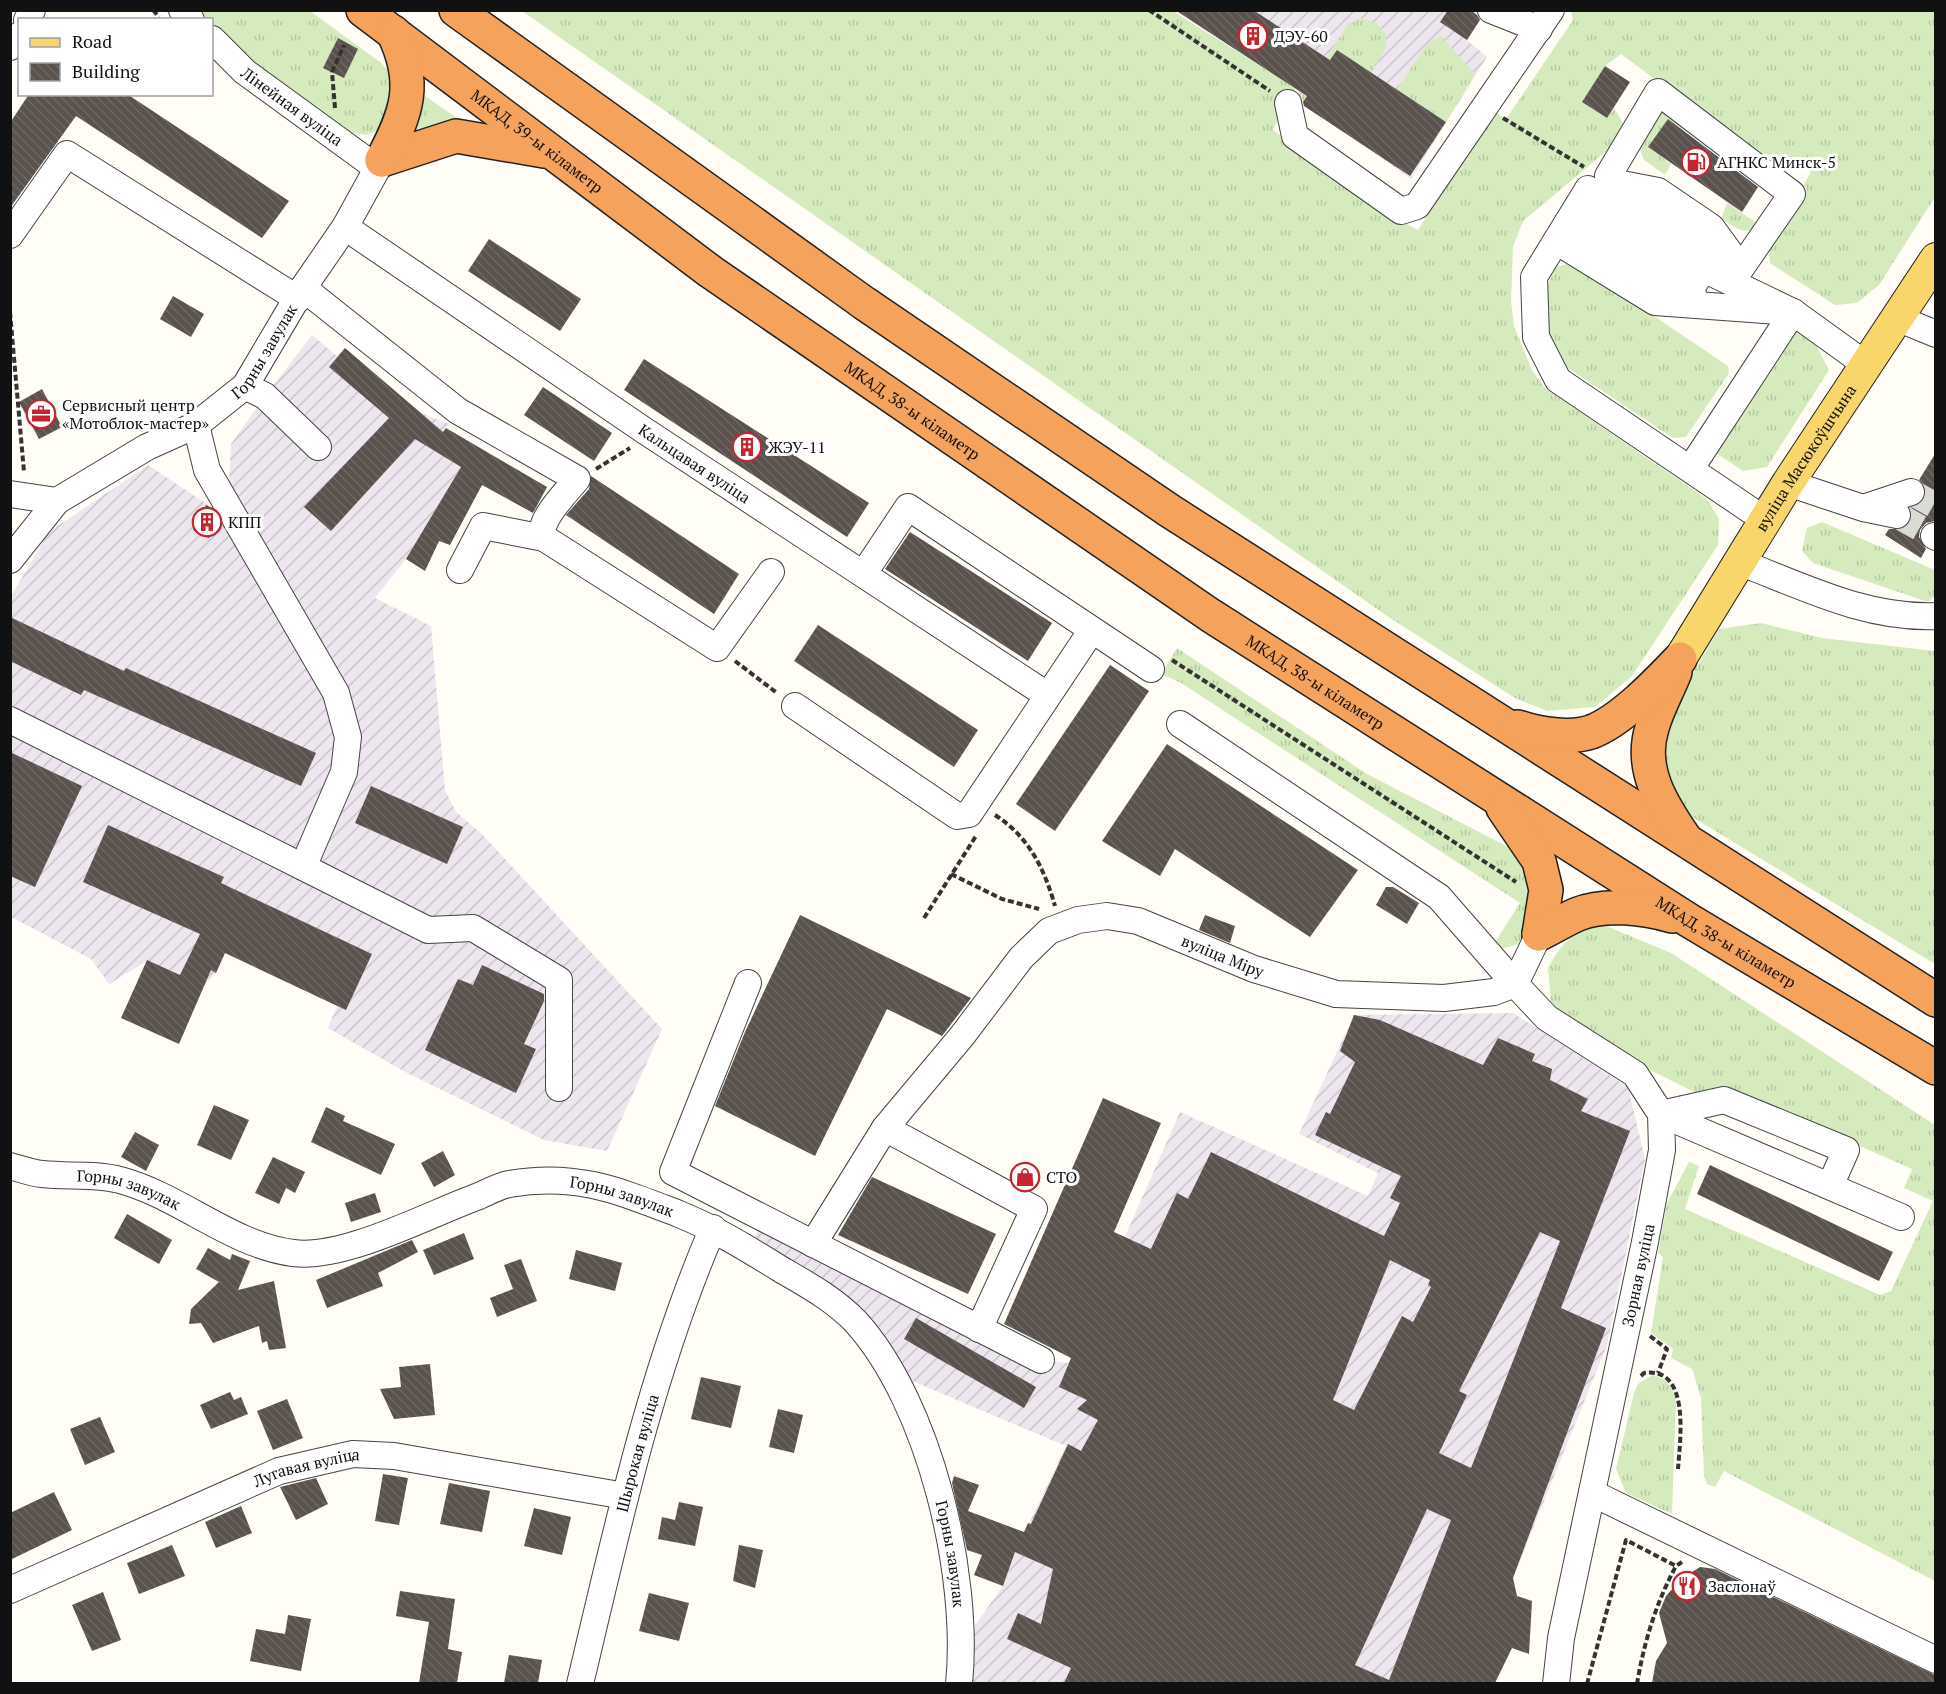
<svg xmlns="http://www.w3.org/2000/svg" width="1946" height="1694" font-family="'PT Serif',serif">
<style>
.industrial{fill:url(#industrial-furrows)}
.grass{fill:url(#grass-tufts)}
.building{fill:url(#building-back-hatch);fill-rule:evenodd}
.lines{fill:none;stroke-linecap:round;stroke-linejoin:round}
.minor-tunnel{stroke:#dbdad3;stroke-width:26;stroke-dasharray:26 13;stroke-linecap:butt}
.minor-casing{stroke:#444;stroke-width:28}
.major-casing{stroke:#222;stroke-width:34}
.highway-casing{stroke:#222;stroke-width:36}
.path{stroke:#333;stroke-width:4;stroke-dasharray:6 3;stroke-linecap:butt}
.minor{stroke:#fff;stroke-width:26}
.major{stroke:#f9d66b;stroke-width:32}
.highway{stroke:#f5a25d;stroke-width:33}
.labels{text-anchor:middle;stroke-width:6;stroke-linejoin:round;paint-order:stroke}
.poi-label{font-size:16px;fill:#111;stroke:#fff;text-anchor:start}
.street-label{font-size:16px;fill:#111;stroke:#fff}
</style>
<defs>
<pattern id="industrial-furrows" width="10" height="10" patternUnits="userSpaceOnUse" patternTransform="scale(1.5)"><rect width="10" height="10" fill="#eee6ef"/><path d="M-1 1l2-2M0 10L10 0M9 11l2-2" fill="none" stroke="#cbc4cc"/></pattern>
<pattern id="grass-tufts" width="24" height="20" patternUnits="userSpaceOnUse" patternTransform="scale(1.5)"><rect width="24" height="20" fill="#d5ebbd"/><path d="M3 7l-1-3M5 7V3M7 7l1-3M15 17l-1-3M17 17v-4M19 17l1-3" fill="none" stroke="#b6c8a1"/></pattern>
<pattern id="building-back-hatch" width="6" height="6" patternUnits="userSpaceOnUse" patternTransform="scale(1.5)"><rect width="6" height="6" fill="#5a524d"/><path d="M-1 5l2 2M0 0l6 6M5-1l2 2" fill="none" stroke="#6d6662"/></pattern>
</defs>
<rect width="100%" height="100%" fill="#fffdf5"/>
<g class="industrial">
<polygon points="1193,10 1486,11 1467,40 1487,57 1411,179 1304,104 1295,88 1188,19"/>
<polygon points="312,335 337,356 345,348 421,413 449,424 430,448 461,467 406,559 375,598 431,626 445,790 456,812 482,834 662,1029 607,1151 544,1140 407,1073 328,1028 337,1006 225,953 216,973 204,986 147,961 109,984 91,959 11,917 11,596 49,532 148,465 222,514 241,501 229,482 231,444 265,396"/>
<polygon points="1513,1013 1628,1087 1645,1159 1607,1345 1513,1578 1465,1683 963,1683 971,1631 1003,1586 1015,1553 1066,1446 912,1381 847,1301 752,1242 763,1218 1041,1360 1069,1363 1180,1112 1368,1196 1378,1173 1299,1134 1354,1015"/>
</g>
<g class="grass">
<polygon points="198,11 310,11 380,62 391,73 395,84 380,130 367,135 346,132 296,100 220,33 212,25 212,20 207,19"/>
<polygon points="522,11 1173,11 1295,88 1273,130 1395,218 1418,230 1492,111 1506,119 1573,20 1571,11 1935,11 1935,197 1879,285 1857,303 1835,305 1770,263 1768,245 1807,188 1803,186 1811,172 1787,157 1778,171 1621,54 1605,66 1582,102 1607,118 1614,107 1628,133 1523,221 1513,247 1511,301 1514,326 1532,370 1545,388 1708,500 1719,519 1718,545 1632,676 1595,707 1547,711 1515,698 1387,616"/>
<polygon points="1362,18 1376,23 1386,34 1386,48 1371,73 1337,50 1301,104 1300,99 1348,24"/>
<polygon points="1441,36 1475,74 1446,122 1397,89 1427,44"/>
<polygon points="425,96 460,120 408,143 422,98"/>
<polygon points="1661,110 1749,173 1668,119 1648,147 1671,164 1665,175 1644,160 1638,145"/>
<path d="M1727,203L1760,225C1745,237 1736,228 1721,219Z"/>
<polygon points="1574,262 1728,366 1729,373 1686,437 1673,438 1562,364 1546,340 1544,293 1556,267"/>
<polygon points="1795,327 1812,337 1829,370 1767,467 1743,471 1716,453"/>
<polygon points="1822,522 1935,570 1935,596 1928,602 1813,563 1802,551 1807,528"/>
<polygon points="1761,623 1822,638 1935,651 1935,964 1684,812 1657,770 1665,720 1719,629"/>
<polygon points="1177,648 1367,774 1516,851 1533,879 1526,934 1518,944 1501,949 1492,947 1520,903 1181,683 1161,674"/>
<path d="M1604,925L1671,953L1935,1125V1581L1724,1471L1715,1487L1707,1484L1704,1476L1701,1398L1692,1369L1671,1358L1673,1349L1651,1333L1663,1257L1658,1253L1667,1203L1689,1162L1699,1166L1685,1209L1880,1295L1891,1291L1933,1201L1904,1188L1912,1169L1732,1090L1700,1095L1634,1062L1632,1055L1625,1056L1562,1015L1551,1001L1548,968C1563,941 1573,930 1604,925Z"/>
<path d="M1652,1375C1666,1378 1670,1384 1676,1397L1672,1514L1626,1493L1616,1469L1634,1393L1638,1384Z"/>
</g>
<g class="building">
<polygon points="1175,10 1253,10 1330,60 1337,50 1446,122 1410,176 1304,106 1303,102 1307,96"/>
<polygon points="1448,10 1470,10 1477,15 1480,20 1467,40 1440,22"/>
<polygon points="338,38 358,49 344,78 323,68"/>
<polygon points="1605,66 1630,82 1607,118 1582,102"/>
<polygon points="29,94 127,94 289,201 262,238 76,116 10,208 10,123"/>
<polygon points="1668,119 1758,187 1742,212 1648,147"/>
<polygon points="489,239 581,299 560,331 468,271"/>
<polygon points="173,296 204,314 191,337 160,319"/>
<polygon points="345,348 443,432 446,428 547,487 533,513 482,485 450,545 439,541 425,571 406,559 461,467 415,439 331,531 304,507 389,418 329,367"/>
<polygon points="644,359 869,503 847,537 624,390"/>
<polygon points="543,387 612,433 594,461 524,415"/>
<polygon points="42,389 62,427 39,439 19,402"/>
<polygon points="1935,454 1935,521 1926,523 1920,530 1919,537 1926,549 1921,558 1885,535 1889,529 1901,529 1909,524 1912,517 1910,508 1922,502 1926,496 1925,487 1919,480"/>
<polygon points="591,476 739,574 714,614 566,515 589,489"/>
<polygon points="206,505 212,508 219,521 209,538 193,530"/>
<polygon points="910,532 1052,623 1028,661 885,569"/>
<polygon points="10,617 124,671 126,668 316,753 301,786 84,690 81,695 10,661"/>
<polygon points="818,625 978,730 954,767 794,661"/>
<polygon points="1110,665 1149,691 1055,831 1016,804"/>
<polygon points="1167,744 1358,870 1310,937 1175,849 1160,876 1102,841"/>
<polygon points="10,752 82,786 35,887 10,876"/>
<polygon points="371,786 463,827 447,864 355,823"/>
<polygon points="108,825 224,877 221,883 372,954 346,1010 225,953 216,973 211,970 179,1044 121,1018 147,960 180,975 200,934 83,882"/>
<polygon points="1386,887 1393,887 1419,903 1407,924 1376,905"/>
<polygon points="800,915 971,998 942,1036 887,1009 815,1156 715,1106 745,1032"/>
<polygon points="1205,915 1235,926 1230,943 1199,930"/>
<polygon points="482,965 544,994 544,1001 524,1044 536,1049 516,1093 425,1050 458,979 473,985"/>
<path d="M1354,1015L1380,1020L1483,1065L1498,1038L1535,1054L1532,1061L1552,1069L1550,1080L1588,1099L1581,1111L1630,1131L1561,1308L1606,1328L1513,1578L1517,1596L1532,1601L1529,1654L1512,1648L1495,1683H1064L1071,1668L1007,1639L1018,1613L1041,1624L1053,1569L1015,1552L1003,1586L974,1575L982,1555L967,1550L952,1483L954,1476L979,1485L968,1511L1024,1532L1028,1523L1031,1524L1068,1444L1081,1451L1098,1420L1077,1409L1087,1400L1059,1387L1071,1358L1004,1324L1103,1098L1161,1123L1114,1232L1151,1249L1177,1193L1188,1199L1211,1152L1384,1236L1400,1203L1390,1198L1401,1176L1315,1135L1326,1112L1330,1114L1355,1062L1340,1051ZM1540,1232L1560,1241L1471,1468L1439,1453L1467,1395L1459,1391ZM1390,1260L1430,1280L1428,1285L1431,1287L1413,1322L1402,1316L1354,1410L1333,1400ZM1427,1509L1451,1520L1389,1680L1355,1665Z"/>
<polygon points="214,1105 249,1120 231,1160 197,1145"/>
<polygon points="326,1107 345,1116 343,1121 395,1144 381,1175 311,1142"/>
<polygon points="135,1132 159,1145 146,1171 121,1157"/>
<polygon points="443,1151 455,1175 434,1187 421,1163"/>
<polygon points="273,1157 305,1172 295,1193 286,1188 279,1204 255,1193"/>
<polygon points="1710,1165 1893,1252 1879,1281 1697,1194"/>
<polygon points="872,1177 996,1234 968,1294 838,1235"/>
<polygon points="375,1193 381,1212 351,1222 345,1203"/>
<polygon points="127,1214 172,1240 159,1264 114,1238"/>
<polygon points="464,1233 474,1259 434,1275 423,1250"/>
<polygon points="412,1240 418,1252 378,1273 383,1286 327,1308 316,1280"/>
<polygon points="208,1248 230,1260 232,1254 250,1261 238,1290 274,1281 286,1348 269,1350 267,1341 262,1343 259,1326 213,1343 201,1323 189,1324 191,1309 219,1282 196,1269"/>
<polygon points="576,1250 622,1263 615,1291 569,1279"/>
<polygon points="521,1259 537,1301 497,1317 490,1298 513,1289 504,1265"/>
<polygon points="916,1318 1036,1387 1024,1408 904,1339"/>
<polygon points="430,1364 435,1415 394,1419 380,1389 401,1387 399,1367"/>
<polygon points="701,1377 741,1386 731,1428 691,1419"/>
<polygon points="230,1392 234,1400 241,1397 248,1414 211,1429 200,1405"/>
<polygon points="287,1399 303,1438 273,1450 257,1411"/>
<polygon points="778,1409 803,1415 794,1453 769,1447"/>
<polygon points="100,1417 115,1452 85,1465 70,1429"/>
<polygon points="383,1474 408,1478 399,1525 375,1521"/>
<polygon points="316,1478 328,1504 296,1520 280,1487"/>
<polygon points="449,1483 490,1491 482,1532 440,1524"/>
<polygon points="54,1492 72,1530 10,1560 10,1513"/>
<polygon points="679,1502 703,1507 695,1546 658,1539 662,1517 675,1520"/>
<polygon points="241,1506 252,1533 216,1548 205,1522"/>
<polygon points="534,1508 571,1517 562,1555 524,1546"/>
<polygon points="172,1545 185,1576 139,1594 127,1563"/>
<polygon points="739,1545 763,1550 755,1588 733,1581"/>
<polygon points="1700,1567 1715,1569 1935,1675 1935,1683 1652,1683 1656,1661 1667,1643 1659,1613 1666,1596 1681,1579"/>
<polygon points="400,1591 455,1599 448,1649 462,1652 457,1683 419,1683 429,1622 396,1616"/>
<polygon points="103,1592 121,1640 92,1651 72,1605"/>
<polygon points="649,1593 689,1603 679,1641 639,1631"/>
<polygon points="288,1615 311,1619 301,1671 250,1661 256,1629 285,1634"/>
<polygon points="509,1655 542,1660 538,1683 504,1683"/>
</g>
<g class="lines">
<g class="minor-tunnel">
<polyline points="1911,492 1936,506"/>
<polyline points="1897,515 1934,536"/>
</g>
<g class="minor-casing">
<g id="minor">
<polyline points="182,10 191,20"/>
<polyline points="1491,10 1539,29"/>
<polyline points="27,20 32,10"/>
<path id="s1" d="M212,39L245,72L377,168"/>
<polyline points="10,47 20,35"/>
<polyline points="1288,103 1295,136 1401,211 1417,206 1551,10"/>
<polyline points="1608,176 1658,92 1792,194 1741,268 1711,227 1658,191 1617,183"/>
<polyline points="1622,187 1700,244 1732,263"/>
<polyline points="1578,206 1681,277 1696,281"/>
<polyline points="1566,225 1668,289 1693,294"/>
<path id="s2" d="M345,227L645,431L1047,695"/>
<polyline points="10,235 67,154 298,299"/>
<polyline points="1556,241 1655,302 1778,311"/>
<path d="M303,288L458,411L577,479C567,492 535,523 544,538L717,648L771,572"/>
<polyline points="1897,318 1936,334"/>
<polyline points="245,386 265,396 318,447"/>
<polyline points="196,425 207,470 336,693 348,737 344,772 303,867 428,930 473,928 559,980 559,1088"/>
<polyline points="1691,468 1793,312"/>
<polyline points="1788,483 1863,508 1897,515"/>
<polyline points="10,494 57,501"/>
<polyline points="1866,507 1911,492"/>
<polyline points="1765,520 1558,380 1536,337 1534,277 1588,189 1693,264 1793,312 1865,364"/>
<polyline points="1934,536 1936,537"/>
<path id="s3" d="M10,560L57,501L147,447L196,425L245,386L303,288L345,227L382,160"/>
<path d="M1739,562C1802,586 1866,619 1936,616"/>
<polyline points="460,570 483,526 544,538"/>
<polyline points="864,573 908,507 1151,669"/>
<polyline points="795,706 957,816 969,814 1092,630"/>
<polyline points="10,720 303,867"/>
<polyline points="1539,934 1515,984 1547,1018 1635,1074 1661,1114 1662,1150 1645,1242 1561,1638 1556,1684"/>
<polyline points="748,983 673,1172 1041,1360"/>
<polyline points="1661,1114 1901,1217"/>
<polyline points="1661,1114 1724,1100 1846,1150 1830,1186"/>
<path id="s4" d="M885,1128L962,1036L1021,958L1049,931L1078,920L1107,916L1138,921L1254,969L1336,994L1444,998L1494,992L1515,984L1439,897L1180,724"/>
<path id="s5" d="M10,1166C21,1169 31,1173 42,1174C67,1177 95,1173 120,1180C180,1196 231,1245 293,1253C344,1260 429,1214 479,1196C488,1192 499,1186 509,1184C576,1172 619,1191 679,1214C716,1229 748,1249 782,1270C808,1285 835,1300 856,1322C930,1404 970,1575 959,1684"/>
<polyline points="813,1244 885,1128 1034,1209 979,1329"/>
<polyline points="1592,1493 1936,1660"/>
<path id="s6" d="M10,1590L279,1471L353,1454L394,1456L625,1496"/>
<path id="s7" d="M580,1684C617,1529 650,1374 713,1228"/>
</g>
</g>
<g class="major-casing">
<g id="major">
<path id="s8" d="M1680,659L1788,483L1936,259"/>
</g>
</g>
<g class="highway-casing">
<g id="highway">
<path id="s9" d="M363,10L711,272L1210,615L1690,921L1936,1068"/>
<polyline points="456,10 864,303 1170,511 1936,1000"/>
<polyline points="382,160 456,136 544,151"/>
<path d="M382,160C407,113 418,83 393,32"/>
<path d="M1675,672C1668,690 1657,709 1652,728C1639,769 1662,805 1684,837"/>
<path d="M1518,727C1538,734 1570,739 1591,732C1621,721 1658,682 1680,659"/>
<polyline points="1503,808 1539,861 1546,890 1539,934"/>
<path d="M1539,934C1552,928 1564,920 1578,914C1605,903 1645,908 1672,916"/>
</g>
</g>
<g class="path">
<polyline points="153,10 159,17"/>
<polyline points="1149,10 1270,91"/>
<polyline points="335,108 332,72 344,45"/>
<polyline points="1503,118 1584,167"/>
<polyline points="10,312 24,472"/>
<polyline points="596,469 630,448"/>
<polyline points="1172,660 1516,882"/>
<polyline points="735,661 777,693"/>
<path d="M995,815C1029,837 1044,868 1055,906"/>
<polyline points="951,874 1002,899 1039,909"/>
<polyline points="924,918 976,836"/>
<polyline points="1650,1336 1667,1349 1658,1373"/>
<path d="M1641,1376L1644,1373C1691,1366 1680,1440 1678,1469"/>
<polyline points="1587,1684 1626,1540 1676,1566 1682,1562"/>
<path d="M1637,1684C1644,1642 1656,1603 1676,1566"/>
</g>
<use href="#minor" class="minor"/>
<use href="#major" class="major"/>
<use href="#highway" class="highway"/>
</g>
<defs>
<g id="building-ring" transform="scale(1.5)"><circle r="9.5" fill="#fff" stroke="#c4262e" stroke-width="1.5"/><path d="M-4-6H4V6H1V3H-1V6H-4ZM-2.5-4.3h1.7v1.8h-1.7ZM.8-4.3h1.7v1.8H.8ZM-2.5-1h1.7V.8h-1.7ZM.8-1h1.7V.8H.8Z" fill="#c4262e"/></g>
<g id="fuel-ring" transform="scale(1.5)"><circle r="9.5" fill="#fff" stroke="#c4262e" stroke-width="1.5"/><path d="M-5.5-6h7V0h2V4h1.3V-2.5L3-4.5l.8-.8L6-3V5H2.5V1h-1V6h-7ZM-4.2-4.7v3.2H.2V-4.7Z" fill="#c4262e"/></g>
<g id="office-ring" transform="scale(1.5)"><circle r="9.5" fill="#fff" stroke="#c4262e" stroke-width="1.5"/><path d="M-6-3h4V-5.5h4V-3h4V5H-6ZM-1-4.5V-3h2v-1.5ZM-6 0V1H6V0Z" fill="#c4262e"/></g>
<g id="shop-ring" transform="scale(1.5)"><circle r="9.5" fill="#fff" stroke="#c4262e" stroke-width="1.5"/><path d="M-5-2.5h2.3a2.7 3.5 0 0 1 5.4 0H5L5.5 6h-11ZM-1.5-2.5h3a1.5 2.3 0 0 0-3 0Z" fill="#c4262e"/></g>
<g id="restaurant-ring" transform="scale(1.5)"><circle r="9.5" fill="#fff" stroke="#c4262e" stroke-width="1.5"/><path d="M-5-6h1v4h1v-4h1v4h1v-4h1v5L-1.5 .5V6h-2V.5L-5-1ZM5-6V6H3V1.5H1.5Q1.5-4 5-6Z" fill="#c4262e"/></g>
</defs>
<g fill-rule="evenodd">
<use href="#building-ring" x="1253" y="36"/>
<use href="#fuel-ring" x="1696" y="162"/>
<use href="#office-ring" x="41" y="414"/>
<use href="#building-ring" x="747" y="447"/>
<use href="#building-ring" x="207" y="522"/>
<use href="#shop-ring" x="1025" y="1177"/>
<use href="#restaurant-ring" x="1687" y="1586"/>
</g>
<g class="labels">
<g class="poi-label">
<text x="1274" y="42">ДЭУ-60</text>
<text x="1717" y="168">АГНКС Минск-5</text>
<text x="62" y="411">Сервисный центр<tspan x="62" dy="18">«Мотоблок-мастер»</tspan></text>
<text x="768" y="453">ЖЭУ-11</text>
<text x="228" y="528">КПП</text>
<text x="1046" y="1183">СТО</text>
<text x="1708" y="1592">Заслонаў</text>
</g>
<g class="street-label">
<text dy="6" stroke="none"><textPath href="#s1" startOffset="105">Лінейная вуліца</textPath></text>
<text dy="6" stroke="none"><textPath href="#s9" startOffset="218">МКАД, 39-ы кіламетр</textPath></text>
<text dy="6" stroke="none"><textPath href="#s3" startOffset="336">Горны завулак</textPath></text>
<text dy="6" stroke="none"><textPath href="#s9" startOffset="680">МКАД, 38-ы кіламетр</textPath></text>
<text dy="6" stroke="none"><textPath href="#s8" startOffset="237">вуліца Масюкоўшчына</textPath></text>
<text dy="6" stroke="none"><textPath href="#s2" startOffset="422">Кальцавая вуліца</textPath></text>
<text dy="6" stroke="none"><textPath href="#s9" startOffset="1166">МКАД, 38-ы кіламетр</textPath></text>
<text dy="6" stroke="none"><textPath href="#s9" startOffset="1652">МКАД, 38-ы кіламетр</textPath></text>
<text dy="6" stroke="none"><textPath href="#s4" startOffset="440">вуліца Міру</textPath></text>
<text dy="6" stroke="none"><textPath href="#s5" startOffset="122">Горны завулак</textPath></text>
<text dy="6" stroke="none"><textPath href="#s5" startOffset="644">Горны завулак</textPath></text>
<text transform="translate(1638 1275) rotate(-78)" y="6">Зорная вуліца</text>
<text dy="6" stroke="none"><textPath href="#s7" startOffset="238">Шырокая вуліца</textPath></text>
<text dy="6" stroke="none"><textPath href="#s6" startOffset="322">Лугавая вуліца</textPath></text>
<text dy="6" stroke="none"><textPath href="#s5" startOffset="1166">Горны завулак</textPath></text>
</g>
</g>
<rect width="1946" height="1694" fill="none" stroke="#111111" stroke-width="24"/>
<rect x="18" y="18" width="195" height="78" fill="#ffffff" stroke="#a0a0a0" stroke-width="1.5"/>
<rect x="30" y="38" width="30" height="9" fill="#f9d66b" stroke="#a0a0a0" stroke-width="1.5"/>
<text x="72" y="48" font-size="18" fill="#111111">Road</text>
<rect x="30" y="63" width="30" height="18" fill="url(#building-back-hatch)" stroke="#a0a0a0" stroke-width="1.5"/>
<text x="72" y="78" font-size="18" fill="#111111">Building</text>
</svg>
